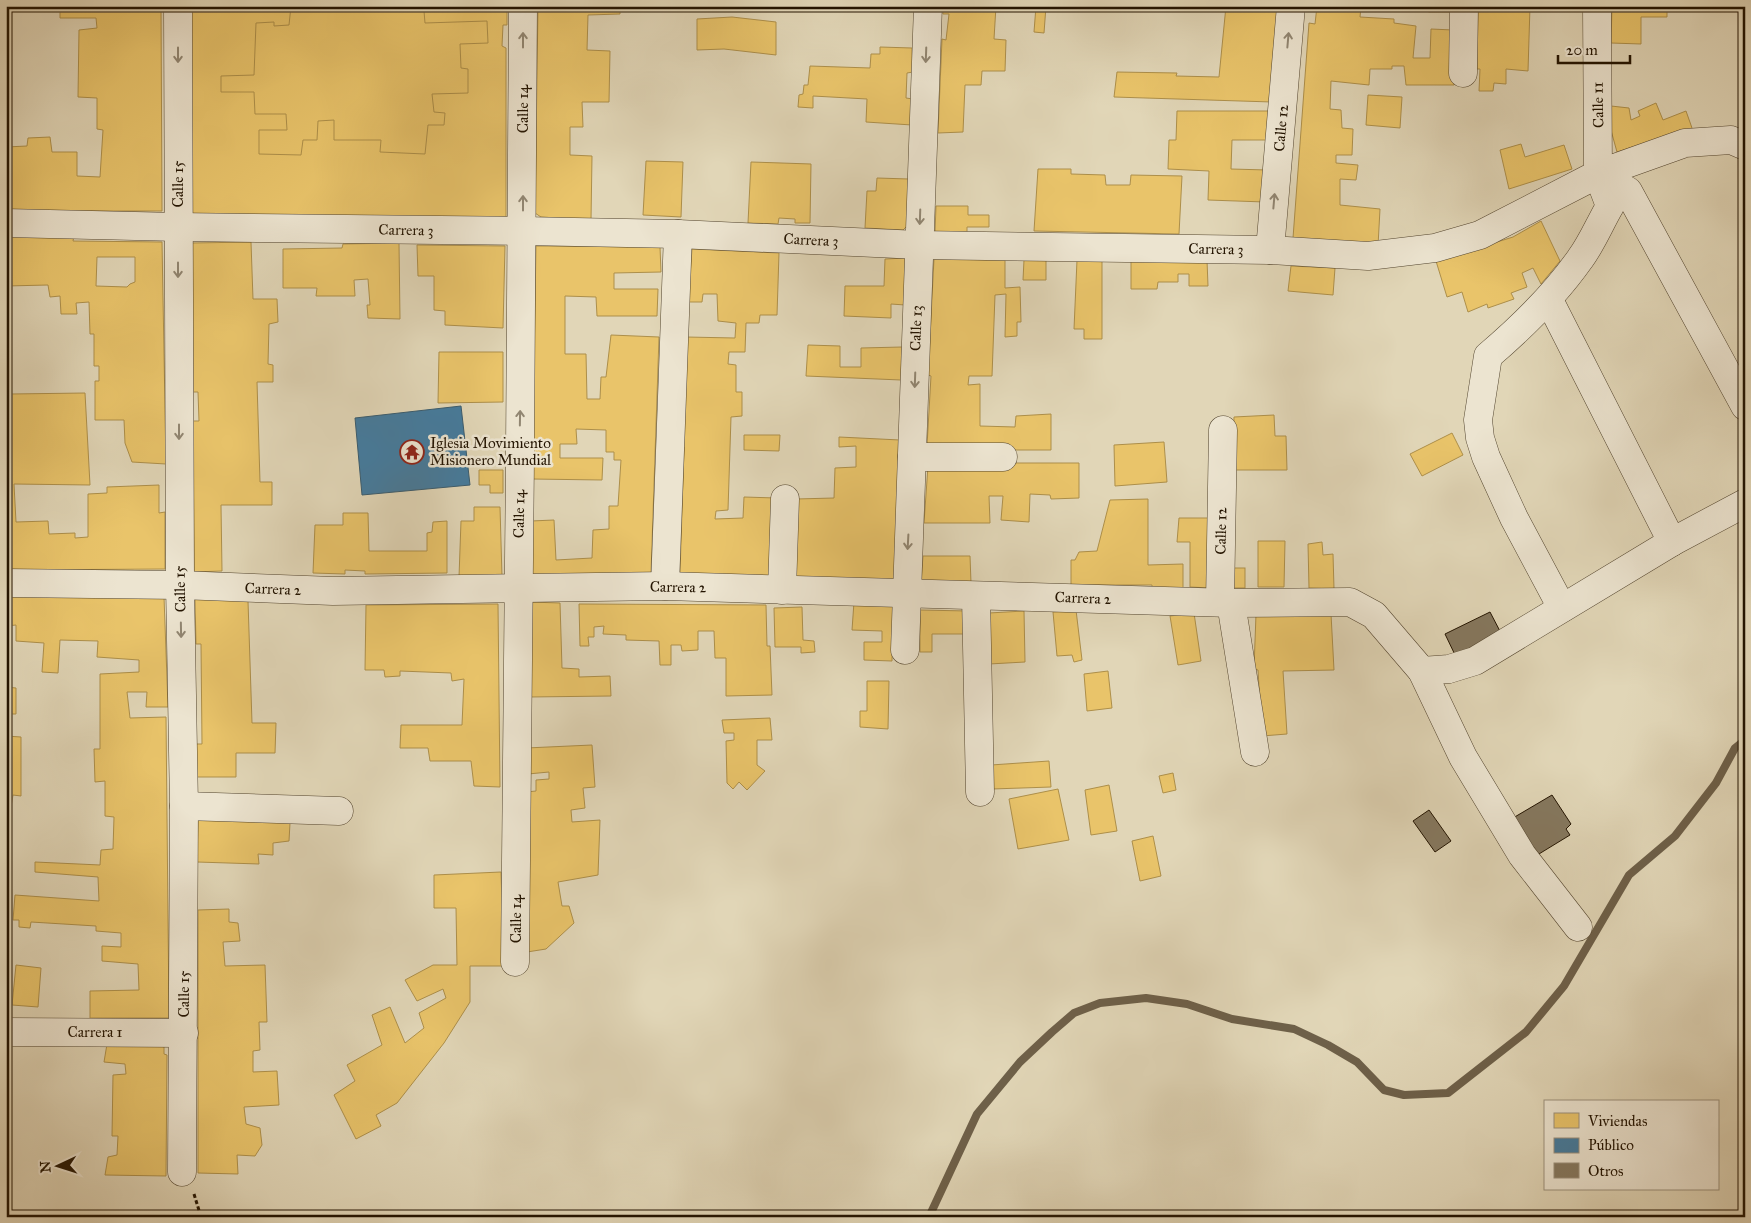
<svg xmlns="http://www.w3.org/2000/svg" width="1751" height="1223" font-family="'IM FELL Great Primer',serif">
<style>
.homes{fill:#e9c46a;stroke:#ad8f4a;fill-rule:evenodd}
.public{fill:#457b9d;stroke:#3a5c6e}
.lines{fill:none;stroke-linecap:round;stroke-linejoin:round}
.stream{stroke:#6e6049;stroke-width:8}
.building{fill:#85785f;stroke:#221300}
.minor-casing{stroke:#52442e;stroke-width:29}
.path{stroke:#221300;stroke-width:3;stroke-dasharray:4 2.5;stroke-linecap:butt}
.minor{stroke:#ece4d0;stroke-width:28}
.oneway{stroke:#918672}
.labels{text-anchor:middle;stroke-width:5;stroke-linejoin:round;paint-order:stroke}
.street-label{font-size:15px;fill:#221300;stroke:#ece4d0}
.poi-label{font-size:15px;fill:#221300;stroke:#ece4d0;text-anchor:start}
</style>
<rect width="100%" height="100%" fill="#e1d6b7"/>
<filter id="stains"><feTurbulence type="fractalNoise" baseFrequency=".004" numOctaves="4"/><feColorMatrix values="0 0 0 0 .2 0 0 0 0 .09 0 0 0 0 .02 0 0 0 .5 -.17"/></filter>
<radialGradient id="worn" r=".72"><stop offset=".6" stop-color="#630" stop-opacity="0"/><stop offset="1" stop-color="#630" stop-opacity=".3"/></radialGradient>
<g class="homes">
<polygon points="60,6 161,6 162,211 6,211 6,147 27,146 28,138 50,137 52,152 77,152 77,176 100,177 103,130 97,129 97,98 78,97 79,30 97,28 96,18 60,18"/>
<polygon points="190,6 507,6 507,25 503,25 502,46 506,48 506,218 190,215"/>
<polygon points="291,6 447,6 447,10 424,11 425,23 487,21 488,43 460,44 461,68 468,69 468,93 432,94 434,112 445,113 444,125 428,125 425,154 380,152 381,140 334,140 334,120 318,121 317,140 303,140 301,155 259,154 259,130 287,130 286,114 255,114 254,92 221,92 221,76 254,75 256,23 274,22 274,26 289,25"/>
<polygon points="538,6 620,6 620,14 588,15 587,50 610,51 609,102 582,102 583,127 570,127 570,155 592,156 591,220 541,217 535,213"/>
<polygon points="943,6 996,6 994,39 1006,40 1005,71 982,71 981,85 965,85 963,132 938,133 942,39 946,40 949,14 943,14"/>
<polygon points="1036,6 1046,6 1044,33 1034,32"/>
<polygon points="1226,6 1279,6 1272,102 1114,97 1117,72 1177,73 1176,76 1219,77"/>
<polygon points="1317,6 1361,6 1360,17 1394,19 1394,23 1416,26 1413,58 1430,58 1431,29 1453,30 1454,85 1406,85 1404,66 1392,66 1392,69 1370,69 1369,85 1331,81 1330,109 1341,110 1342,128 1353,129 1352,155 1336,155 1336,163 1358,165 1356,180 1340,179 1340,205 1380,209 1378,246 1293,238 1309,23 1315,24"/>
<rect x="1429" y="6" width="24" height="6"/>
<polygon points="1478,6 1530,6 1528,71 1506,69 1506,84 1494,83 1493,91 1479,91 1480,69 1477,69"/>
<polygon points="1612,6 1667,6 1667,17 1641,17 1641,44 1611,43"/>
<polygon points="732,17 776,22 776,55 724,49 697,50 697,19"/>
<polygon points="880,47 912,48 913,72 907,73 906,98 913,99 912,125 866,122 867,99 813,96 813,108 798,107 799,95 803,94 804,85 808,85 810,66 870,68 871,54 880,54"/>
<polygon points="1368,95 1402,97 1400,128 1366,125"/>
<polygon points="1656,103 1663,120 1686,111 1692,128 1617,152 1609,123 1611,106 1629,108 1631,120 1640,116 1638,111"/>
<polygon points="1177,111 1270,111 1268,140 1232,140 1231,169 1267,170 1265,202 1208,200 1209,171 1168,169 1169,140 1176,140"/>
<polygon points="1521,144 1525,157 1564,145 1572,169 1509,189 1500,150"/>
<polygon points="646,161 683,162 681,217 643,215"/>
<polygon points="751,162 811,164 810,223 795,223 795,219 779,218 778,224 748,223"/>
<polygon points="1038,169 1071,169 1071,174 1105,175 1106,185 1130,185 1131,175 1182,176 1179,234 1034,231"/>
<polygon points="877,178 909,179 908,225 903,230 865,228 867,191 876,191"/>
<polygon points="936,206 968,206 968,215 989,215 989,227 967,227 967,232 935,232"/>
<polygon points="1541,221 1560,261 1541,284 1533,268 1522,273 1527,287 1511,293 1514,299 1488,308 1487,304 1468,312 1462,292 1447,297 1436,261 1513,237"/>
<path d="M6,236H74L73,241L162,242L166,464L132,462L125,443L124,420H95V381H99V366H94V334H90L89,302L76,303L77,314H61L60,296L50,297L48,285L6,286ZM97,257H135V282L130,284L127,287L96,286Z"/>
<polygon points="251,242 253,299 277,299 278,322 269,324 268,364 273,365 273,382 257,382 260,482 272,482 272,505 221,505 222,571 194,572 193,421 199,421 198,392 193,392 192,243"/>
<polygon points="399,243 400,319 368,318 367,305 370,305 368,279 354,280 355,296 316,296 317,288 283,288 283,249 342,248 343,244"/>
<polygon points="417,245 505,246 503,328 445,325 445,311 434,310 434,276 418,276"/>
<polygon points="536,246 660,247 661,272 614,273 614,289 658,289 657,316 597,316 596,297 565,296 565,354 586,354 587,399 600,399 601,377 606,377 611,335 659,337 651,573 529,577 531,521 554,520 556,560 592,558 593,530 609,529 609,506 618,506 621,460 614,460 614,452 606,452 606,430 576,429 577,444 560,444 560,458 603,458 602,480 532,479"/>
<polygon points="692,249 779,253 777,315 760,315 759,323 746,323 745,352 729,352 728,364 736,365 736,392 742,392 742,416 731,417 728,510 716,511 715,519 743,518 744,497 776,498 773,576 680,574 684,447 681,447 686,337 735,338 736,323 718,321 717,294 703,294 702,302 688,302"/>
<polygon points="906,258 905,305 891,304 891,318 844,316 845,286 884,286 885,259"/>
<polygon points="934,259 1005,260 1005,288 1020,287 1021,322 1017,322 1017,336 1005,337 1006,294 995,295 992,376 969,376 968,385 980,384 980,426 1015,427 1016,416 1051,414 1051,450 1015,450 927,446 931,376 928,375"/>
<polygon points="1102,259 1102,339 1084,339 1084,329 1074,329 1077,260"/>
<polygon points="1024,260 1046,260 1046,280 1023,280"/>
<polygon points="1131,260 1207,260 1208,286 1189,286 1189,274 1178,274 1178,282 1158,282 1157,289 1131,289"/>
<polygon points="1291,266 1335,268 1333,295 1288,291"/>
<polygon points="808,345 840,346 840,367 861,367 861,348 902,347 901,380 806,376"/>
<polygon points="439,352 503,352 503,402 438,403"/>
<polygon points="85,393 90,485 14,484 16,522 48,521 49,534 75,533 75,538 88,537 88,494 107,493 107,487 159,485 159,513 165,512 165,569 6,570 6,437 11,437 11,394"/>
<polygon points="1274,415 1275,436 1286,436 1287,470 1233,470 1234,417"/>
<polygon points="1452,433 1463,455 1422,476 1410,454"/>
<polygon points="744,435 780,435 779,451 744,450"/>
<polygon points="839,437 900,440 896,581 793,577 796,499 834,498 835,468 856,467 856,446 839,447"/>
<polygon points="1164,442 1167,482 1115,486 1114,445"/>
<polygon points="1004,463 1079,463 1079,498 1051,499 1050,495 1030,494 1029,522 1001,520 1003,496 989,496 990,523 924,523 928,466"/>
<polygon points="479,470 503,470 503,493 490,493 490,485 479,485"/>
<polygon points="1148,499 1148,565 1183,564 1183,588 1152,588 1152,585 1071,585 1071,560 1075,560 1079,552 1097,551 1110,500"/>
<polygon points="474,507 500,507 502,577 459,577 461,521 474,521"/>
<polygon points="343,513 368,513 369,551 427,551 427,533 432,532 433,522 447,521 447,573 365,574 365,571 345,570 345,574 313,573 315,525 343,525"/>
<polygon points="1179,518 1212,518 1210,588 1190,587 1190,542 1177,542"/>
<polygon points="1258,541 1285,541 1284,587 1258,587"/>
<polygon points="1322,542 1323,555 1333,554 1334,589 1309,588 1308,544"/>
<polygon points="923,556 970,556 971,583 921,583"/>
<rect x="1232" y="568" width="13" height="20"/>
<polygon points="6,594 164,597 168,707 146,707 147,692 127,692 130,718 166,717 169,1018 90,1018 90,991 139,990 138,964 102,961 102,946 121,947 121,933 96,931 96,926 31,922 30,928 19,927 19,920 13,920 15,895 99,901 98,877 35,872 35,862 100,865 101,850 113,849 114,817 105,816 105,781 95,782 94,749 100,749 100,674 139,672 139,660 97,657 98,641 60,640 58,673 42,672 44,643 16,641 16,625 6,626"/>
<polygon points="195,599 248,601 252,723 276,723 275,753 236,753 236,777 195,777 196,744 202,744 201,644 196,644"/>
<polygon points="529,602 560,603 562,668 579,669 579,677 610,676 611,696 529,697"/>
<polygon points="854,602 893,605 892,661 864,660 864,642 882,642 882,631 852,630"/>
<polygon points="498,604 500,787 474,786 471,761 430,761 428,748 400,748 401,725 462,725 464,679 452,681 451,673 400,671 400,676 385,677 384,670 365,670 366,605"/>
<polygon points="579,604 766,605 767,646 770,646 772,695 726,696 726,658 715,658 714,631 698,631 698,650 682,651 681,645 671,645 671,665 660,665 659,641 626,640 626,635 603,634 604,626 594,627 594,637 588,637 589,646 580,646"/>
<polygon points="802,607 803,640 814,641 815,652 801,653 801,647 775,647 774,608"/>
<polygon points="920,610 968,611 968,634 932,634 932,652 920,652"/>
<polygon points="1076,610 1082,660 1074,662 1072,655 1057,656 1053,612"/>
<polygon points="1024,611 1025,662 989,664 989,613"/>
<polygon points="1194,613 1201,661 1178,665 1170,616"/>
<polygon points="1256,614 1331,614 1334,670 1283,671 1287,734 1262,736 1258,670 1254,669"/>
<polygon points="1108,671 1112,708 1087,711 1084,674"/>
<polygon points="867,681 889,681 888,729 860,727 860,711 867,711"/>
<polygon points="6,687 16,688 16,714 6,714"/>
<polygon points="770,718 772,740 757,740 757,765 765,771 747,790 739,782 733,789 727,783 726,741 734,740 734,733 724,733 722,720"/>
<polygon points="6,736 21,737 21,796 13,795 11,807 6,806"/>
<polygon points="592,745 595,787 583,788 585,808 571,810 572,822 600,820 598,875 558,882 562,906 569,906 574,923 546,949 527,952 526,792 536,791 536,780 549,779 549,772 528,774 526,748"/>
<polygon points="1049,761 1051,787 992,789 991,765"/>
<polygon points="1173,773 1176,790 1163,793 1159,776"/>
<polygon points="1109,785 1117,831 1091,835 1085,790"/>
<polygon points="1058,789 1069,840 1018,849 1009,799"/>
<polygon points="198,818 290,823 289,841 273,843 273,855 258,854 259,864 197,862"/>
<polygon points="1153,836 1161,876 1140,881 1132,841"/>
<polygon points="501,872 504,966 470,966 470,1002 444,1043 397,1103 376,1115 381,1126 356,1139 334,1095 355,1081 347,1065 382,1045 372,1015 390,1007 405,1043 424,1028 419,1013 446,998 443,989 417,1001 405,980 433,965 457,965 456,908 434,908 434,875"/>
<polygon points="229,909 229,922 238,923 240,941 223,942 225,966 265,965 267,1022 259,1022 260,1050 253,1051 253,1072 277,1071 279,1105 244,1107 246,1124 260,1128 262,1145 255,1156 237,1155 238,1174 198,1173 198,910"/>
<polygon points="16,965 41,968 38,1007 12,1005"/>
<polygon points="107,1044 164,1046 164,1054 167,1055 166,1176 105,1175 108,1157 117,1155 118,1136 112,1136 113,1075 126,1074 125,1064 104,1062"/>
</g>
<polygon class="public" points="461,406 470,485 362,495 355,418"/>
<g class="lines">
<polyline class="stream" points="929,1217 977,1114 1020,1062 1052,1032 1074,1013 1100,1003 1146,998 1187,1004 1232,1019 1294,1029 1328,1045 1357,1062 1384,1090 1404,1095 1448,1093 1526,1032 1564,986 1629,875 1675,836 1716,783 1735,748 1745,740"/>
</g>
<g class="building">
<polygon points="1490,612 1502,635 1457,659 1445,634"/>
<polygon points="1552,795 1571,824 1566,829 1570,835 1534,857 1513,818"/>
<polygon points="1429,810 1451,841 1435,852 1413,821"/>
</g>
<g class="lines">
<g class="minor-casing">
<g id="minor">
<polyline points="178,6 180,585 184,806 182,1172"/>
<polyline points="1463,73 1464,6"/>
<polyline points="1598,174 1628,191 1745,406"/>
<polyline points="6,223 178,227 523,231 678,234 919,245 1270,250 1368,256 1435,248 1480,235 1598,174 1685,143 1731,140 1745,146"/>
<polyline points="1270,250 1291,6"/>
<polyline points="1549,300 1672,542"/>
<polyline points="912,457 1003,457"/>
<polyline points="6,583 180,585 333,591 665,586 1231,603 1350,602 1374,615 1422,671 1463,757 1522,855 1578,927"/>
<polyline points="665,586 678,234"/>
<polyline points="782,590 785,499"/>
<polyline points="976,596 980,792"/>
<polyline points="1220,602 1223,430"/>
<polyline points="1231,603 1255,752"/>
<path d="M1562,608L1514,518L1486,457L1480,438L1478,420L1488,356C1522,327 1554,296 1580,259C1592,243 1600,223 1610,206L1598,174L1597,6"/>
<polyline points="905,650 928,6"/>
<polyline points="1422,671 1449,669 1475,661 1672,542 1745,503"/>
<polyline points="184,806 339,811"/>
<path d="M515,962C517,643 523,325 523,6"/>
<polyline points="6,1032 184,1033"/>
</g>
</g>
<polyline class="path" points="194,1194 201,1217"/>
<use href="#minor" class="minor"/>
</g>
<defs><path id="oneway-shaft" d="M-6 0H5M1.5-3L5.5 0L1.5 3" fill="none" stroke-width="1.6" stroke-linecap="round" stroke-linejoin="round" transform="scale(1.25)"/></defs>
<g class="oneway">
<use href="#oneway-shaft" transform="translate(523 40) rotate(-90)"/>
<use href="#oneway-shaft" transform="translate(1288 40) rotate(-85)"/>
<use href="#oneway-shaft" transform="translate(178 55) rotate(90)"/>
<use href="#oneway-shaft" transform="translate(926 55) rotate(92)"/>
<use href="#oneway-shaft" transform="translate(1274 201) rotate(-85)"/>
<use href="#oneway-shaft" transform="translate(523 203) rotate(-90)"/>
<use href="#oneway-shaft" transform="translate(920 217) rotate(92)"/>
<use href="#oneway-shaft" transform="translate(178 270) rotate(90)"/>
<use href="#oneway-shaft" transform="translate(915 380) rotate(92)"/>
<use href="#oneway-shaft" transform="translate(520 418) rotate(-89)"/>
<use href="#oneway-shaft" transform="translate(179 432) rotate(90)"/>
<use href="#oneway-shaft" transform="translate(908 542) rotate(93)"/>
<use href="#oneway-shaft" transform="translate(181 630) rotate(89)"/>
</g>
<defs>
<g id="temple-ring" transform="scale(1.25)"><circle r="9.5" fill="#ece4d0" stroke="#8f2418" stroke-width="1.5"/><path d="M0-6L5-2H3V0L6.5 2.5H4V6H1.5V3h-3V6H-4V2.5H-6.5L-3 0V-2H-5Z" fill="#8f2418"/></g>
</defs>
<g fill-rule="evenodd">
<use href="#temple-ring" x="412" y="452"/>
</g>
<g class="labels">
<g class="street-label">
<text transform="translate(1598 105) rotate(-91)" y="5">Calle 11</text>
<text transform="translate(523 109) rotate(-90)" y="5">Calle 14</text>
<text transform="translate(1281 128) rotate(-85)" y="5">Calle 12</text>
<text transform="translate(178 184) rotate(-90)" y="5">Calle 15</text>
<text transform="translate(406 230) rotate(1)" y="5">Carrera 3</text>
<text transform="translate(811 240) rotate(3)" y="5">Carrera 3</text>
<text transform="translate(1216 249) rotate(1)" y="5">Carrera 3</text>
<text transform="translate(916 328) rotate(-88)" y="5">Calle 13</text>
<text transform="translate(519 514) rotate(-89)" y="5">Calle 14</text>
<text transform="translate(1221 531) rotate(-89)" y="5">Calle 12</text>
<text transform="translate(678 587) rotate(1)" y="5">Carrera 2</text>
<text transform="translate(180 589) rotate(-91)" y="5">Calle 15</text>
<text transform="translate(273 589) rotate(2)" y="5">Carrera 2</text>
<text transform="translate(1083 598) rotate(2)" y="5">Carrera 2</text>
<text transform="translate(516 919) rotate(-90)" y="5">Calle 14</text>
<text transform="translate(184 994) rotate(-90)" y="5">Calle 15</text>
<text x="95" y="1037">Carrera 1</text>
</g>
<g class="poi-label">
<text x="430" y="448">Iglesia Movimiento<tspan x="430" dy="17">Misionero Mundial</tspan></text>
</g>
</g>
<rect width="1751" height="1223" fill="none" stroke="#e1d6b7" stroke-width="25"/>
<rect x="8" y="8" width="1736" height="1208" fill="none" stroke="#221300" stroke-width="2.5"/>
<rect x="12" y="12" width="1726" height="1198" fill="none" stroke="#221300"/>
<rect x="1544" y="1100" width="175" height="90" fill="#ece4d0" stroke="#9b907d"/>
<rect x="1554" y="1113" width="25" height="15" fill="#e9c46a" stroke="#9b907d"/>
<text x="1588" y="1126" font-size="15" fill="#221300">Viviendas</text>
<rect x="1554" y="1138" width="25" height="15" fill="#457b9d" stroke="#9b907d"/>
<text x="1588" y="1150" font-size="15" fill="#221300">Público</text>
<rect x="1554" y="1163" width="25" height="15" fill="#85785f" stroke="#9b907d"/>
<text x="1588" y="1176" font-size="15" fill="#221300">Otros</text>
<g transform="translate(58 1166) rotate(266)" stroke="#ece4d0" stroke-width="4" paint-order="stroke">
<path d="M0-4L9 19L0 12L-9 19Z" fill="#221300"/>
<text y="-8" font-size="14" font-weight="bold" text-anchor="middle" fill="#221300">N</text>
</g>
<path d="M1558 55v8h72v-8" fill="none" stroke="#221300" stroke-width="2.5"/>
<text x="1566" y="55" font-size="15" fill="#221300" stroke="#ece4d0" stroke-width="4" paint-order="stroke">20 m</text>
<rect width="100%" height="100%" filter="url(#stains)"/>
<rect width="100%" height="100%" fill="url(#worn)"/>
</svg>
